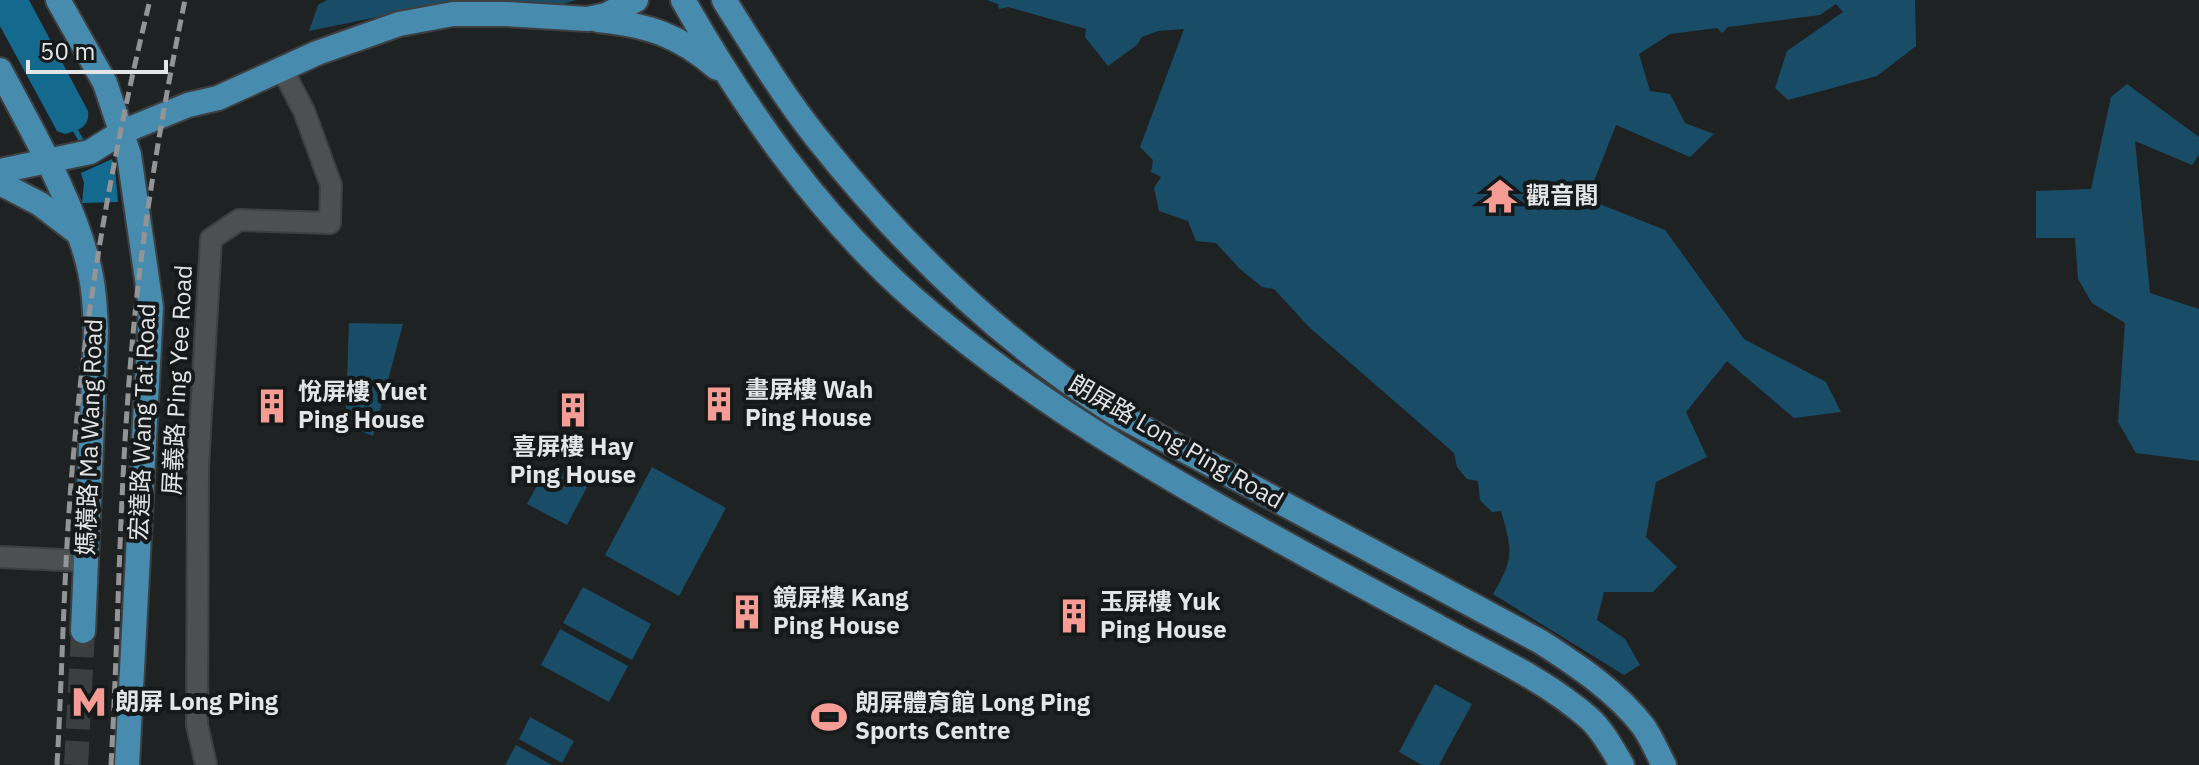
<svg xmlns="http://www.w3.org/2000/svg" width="2199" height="765" font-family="'IBM Plex Sans','Noto Sans TC',sans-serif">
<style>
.green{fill:#194d67}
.water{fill:#14698f}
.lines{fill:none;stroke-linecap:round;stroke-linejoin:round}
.stream{stroke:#14698f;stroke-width:5}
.major-tunnel{stroke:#3c3f40;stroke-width:24;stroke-dasharray:24 12;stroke-linecap:butt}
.minor-casing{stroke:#3d3f41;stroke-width:24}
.major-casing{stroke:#3d3f41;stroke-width:28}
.minor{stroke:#4d5051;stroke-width:20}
.major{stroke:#478bae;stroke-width:24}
.rail{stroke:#929495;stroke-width:5;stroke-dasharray:12 6;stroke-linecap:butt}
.labels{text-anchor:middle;stroke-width:8;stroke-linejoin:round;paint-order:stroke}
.poi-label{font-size:24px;font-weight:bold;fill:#e3e5e6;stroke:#16191a;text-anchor:start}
.street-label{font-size:24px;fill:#e3e5e6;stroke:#16191a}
</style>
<rect width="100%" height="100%" fill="#1f2223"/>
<g class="green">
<polygon points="327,0 576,0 563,4 440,4 309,31 318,5"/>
<path d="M987,0H1915L1916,46L1877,76L1788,100L1775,88L1787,51L1843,12L1836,4L1820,15L1728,27L1722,33L1717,28L1670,34L1639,54L1650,91L1670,94L1685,123L1714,134L1690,157L1616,125L1587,199L1665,230L1744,339L1826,382L1841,412L1794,418L1727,361L1686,412L1707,457L1656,482L1646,537L1677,567L1653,592H1604L1597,620L1625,639L1640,665L1624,675L1493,594C1515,557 1512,550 1501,511L1492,512L1480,500L1478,481L1467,479L1457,467L1454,453L1309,327L1274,289L1262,287L1240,269L1216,243L1196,241L1188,221L1159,211L1154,188L1161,177L1151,172L1153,160L1140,147L1184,29L1158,31L1142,37L1137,45L1108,66L1085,37L1086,29L1008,7L999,9L998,4Z"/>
<polygon points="2127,84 2199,137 2199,155 2192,165 2135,141 2150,293 2199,309 2199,461 2136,453 2118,422 2125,323 2092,303 2078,279 2075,238 2036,238 2036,191 2091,189 2111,97"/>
<polygon points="349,323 403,324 373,436 356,429 346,408"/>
<polygon points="652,467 726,508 679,596 605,555"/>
<polygon points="597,468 567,525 527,504 546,469"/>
<polygon points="583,587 651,624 632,660 563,623"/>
<polygon points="560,629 628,666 609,702 541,665"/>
<polygon points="1435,684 1472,704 1439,765 1422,765 1399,752"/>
<polygon points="530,717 574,741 562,763 519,739"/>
<polygon points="516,745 552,765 505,765"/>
</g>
<g class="water">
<path d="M0,0H29L88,111C90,127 79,130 65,134L57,131L0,26Z"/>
<polygon points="112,159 115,168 118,202 82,203 84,183 81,173"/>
</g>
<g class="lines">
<polyline class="stream" points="74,128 85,147"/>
<polyline class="major-tunnel" points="76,765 83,631"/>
<g class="minor-casing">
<g id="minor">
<polyline points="0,557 86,561"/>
<polyline points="206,765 197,725 198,467 211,239 239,220 330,223 331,185 304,111 282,69"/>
</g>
</g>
<g class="major-casing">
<g id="major">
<polyline points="58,0 105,83 129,155 151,307 127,765"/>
<path d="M683,0C745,109 818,214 913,298C1009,382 1115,447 1225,510C1295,549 1366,588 1437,626C1489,655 1545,679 1590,719C1603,731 1613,750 1622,765"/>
<path d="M724,0C753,46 782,94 816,137C900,243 1000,341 1115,413L1541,642C1578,666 1616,691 1643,726C1651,737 1657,752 1664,765"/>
<path d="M598,20C648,25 679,35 717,68"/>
<path d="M0,70C32,131 71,196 88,263C94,285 95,309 96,331L83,631"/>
<polyline points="0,171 90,152 122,132 188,105 218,98 317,53 399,24 453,14 506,14 588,19 606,15 636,0"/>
<polyline points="0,183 40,204 78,233"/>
</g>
</g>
<use href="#minor" class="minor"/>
<use href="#major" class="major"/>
<g class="rail">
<path d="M57,765C63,660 64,554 74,449C87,297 114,148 150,0"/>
<path d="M111,765C118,642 119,518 128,396C137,262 158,131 185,0"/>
</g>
</g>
<defs>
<g id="temple-bare" transform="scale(2.76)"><path d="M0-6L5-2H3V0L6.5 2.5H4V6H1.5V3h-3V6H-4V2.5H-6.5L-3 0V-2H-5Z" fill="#f59c95" stroke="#16191a" stroke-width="2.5" paint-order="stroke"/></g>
<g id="building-bare" transform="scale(2.76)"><path d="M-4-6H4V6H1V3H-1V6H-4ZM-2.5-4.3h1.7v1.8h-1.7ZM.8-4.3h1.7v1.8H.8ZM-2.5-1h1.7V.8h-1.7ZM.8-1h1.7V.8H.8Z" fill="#f59c95" stroke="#16191a" stroke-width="2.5" paint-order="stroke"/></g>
<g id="metro-bare" transform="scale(2.76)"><path d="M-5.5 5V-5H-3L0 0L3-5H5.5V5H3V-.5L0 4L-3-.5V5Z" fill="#f59c95" stroke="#16191a" stroke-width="2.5" paint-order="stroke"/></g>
<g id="stadium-bare" transform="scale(2.76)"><path d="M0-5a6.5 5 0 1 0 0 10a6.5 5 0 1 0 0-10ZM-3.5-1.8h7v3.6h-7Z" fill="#f59c95" stroke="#16191a" stroke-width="2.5" paint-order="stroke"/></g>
</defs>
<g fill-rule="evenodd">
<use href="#temple-bare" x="1500" y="196"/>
<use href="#building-bare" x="719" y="404"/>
<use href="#building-bare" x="272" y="406"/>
<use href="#building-bare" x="573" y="410"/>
<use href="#building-bare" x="747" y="612"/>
<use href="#building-bare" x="1074" y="616"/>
<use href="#metro-bare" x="89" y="702"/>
<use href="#stadium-bare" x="829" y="717"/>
</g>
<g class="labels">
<g class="poi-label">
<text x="1526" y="204">觀音閣</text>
<text x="745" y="398">畫屏樓 Wah<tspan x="745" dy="28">Ping House</tspan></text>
<text x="298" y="400">悅屏樓 Yuet<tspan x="298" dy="28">Ping House</tspan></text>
<text x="573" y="455" text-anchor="middle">喜屏樓 Hay<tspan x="573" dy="28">Ping House</tspan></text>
<text x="773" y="606">鏡屏樓 Kang<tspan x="773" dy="28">Ping House</tspan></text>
<text x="1100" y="610">玉屏樓 Yuk<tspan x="1100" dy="28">Ping House</tspan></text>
<text x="115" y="710">朗屏 Long Ping</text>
<text x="855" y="711">朗屏體育館 Long Ping<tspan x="855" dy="28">Sports Centre</tspan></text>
</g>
<g class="street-label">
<text transform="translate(178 380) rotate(-87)" y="8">屏義路 Ping Yee Road</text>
<text transform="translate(143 422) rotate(-88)" y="8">宏達路 Wang Tat Road</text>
<text transform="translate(90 437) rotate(-88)" y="8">媽橫路 Ma Wang Road</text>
<text transform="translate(1176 442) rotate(30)" y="8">朗屏路 Long Ping Road</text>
</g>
</g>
<path d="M28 60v12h138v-12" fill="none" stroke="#e3e5e6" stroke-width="4"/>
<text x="40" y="60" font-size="24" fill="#e3e5e6" stroke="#16191a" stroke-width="6" paint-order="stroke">50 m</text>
</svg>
